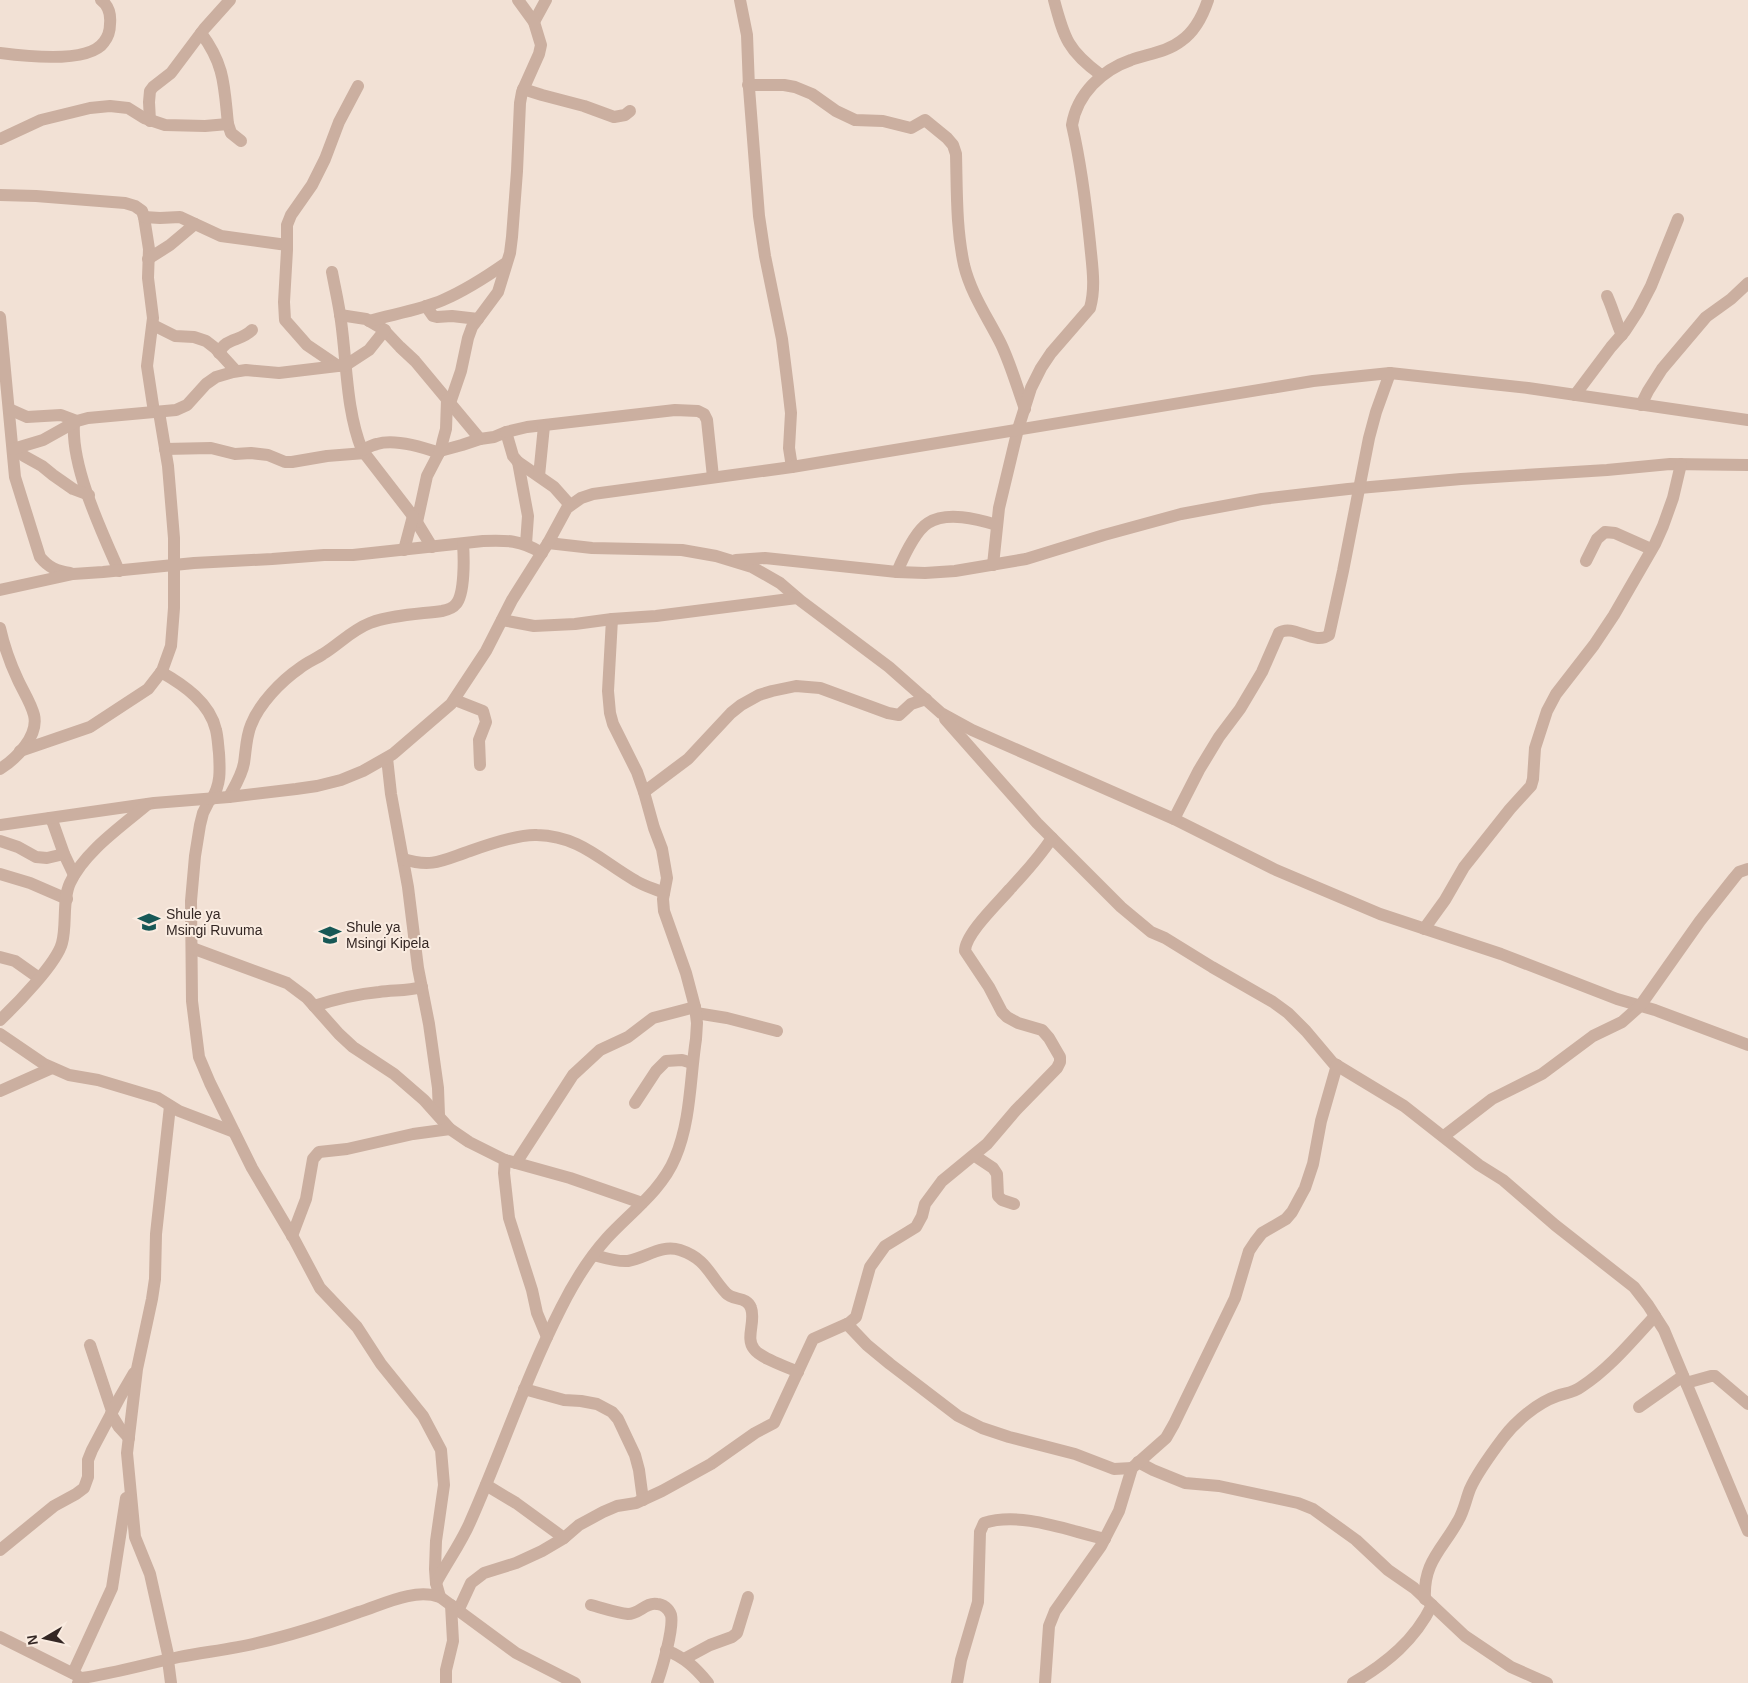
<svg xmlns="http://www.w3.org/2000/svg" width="1748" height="1683" font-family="Helvetica,sans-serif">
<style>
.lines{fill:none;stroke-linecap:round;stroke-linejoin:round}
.minor{stroke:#cbafa0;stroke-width:12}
.labels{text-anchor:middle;stroke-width:4;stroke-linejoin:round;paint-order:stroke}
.poi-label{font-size:14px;fill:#342724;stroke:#faece1;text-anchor:start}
</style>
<rect width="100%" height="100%" fill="#f2e1d5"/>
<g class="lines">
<g class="minor">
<polyline points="740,0 747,35 749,88 759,216 765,256 782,339 788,387 791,413 789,448 792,467"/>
<path d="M1054,0C1064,38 1068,51 1101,75"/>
<polyline points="534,22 546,0"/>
<path d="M201,33C225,65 224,86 228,124L231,133L241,141"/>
<path d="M0,53C23,56 89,64 104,42C108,37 110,30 110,24C111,14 109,6 101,0"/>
<path d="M748,85H784L795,87L812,94L836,111L855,120L883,121L911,128L925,120L947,138L953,145L956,154C957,191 956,228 964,265C971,294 988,318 1001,344C1011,365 1017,387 1025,409"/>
<polyline points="523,89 542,95 584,106 614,117 625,115 630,111"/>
<polyline points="150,121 149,102 150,91 153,87 171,73 204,29 230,0"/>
<polyline points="0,139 41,120 90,108 110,106 128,108 144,118 165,125 205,126 228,124"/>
<polyline points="0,195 36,196 125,203 135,206 142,211 144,217 149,249 148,278 153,318 147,366 154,412"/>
<polyline points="144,217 160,218 180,217 221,236 287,245"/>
<polyline points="148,259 170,245 195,224"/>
<path d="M332,272C335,288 339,305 341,321C347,364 346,410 362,450L413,516L432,547"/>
<path d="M1607,296C1613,309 1616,322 1622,335"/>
<polyline points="426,306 433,316 437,317 452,316 478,319"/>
<polyline points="340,315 366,319 383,329 400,347 415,361 480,439 494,437 506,432 513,456 518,462 554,487 570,505"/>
<path d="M0,317L15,477L40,557C49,568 57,571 70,573"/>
<path d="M369,321C394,314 420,310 443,300C466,290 486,277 506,263"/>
<polyline points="153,325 175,336 194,337 206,341 215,348 236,371"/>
<path d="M219,353C226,337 240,342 252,330"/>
<polyline points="338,366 307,345 285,320 284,302 287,250 287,225 291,215 312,185 325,159 339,122 358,86"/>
<polyline points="1575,395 1611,347 1625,331 1638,311 1651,286 1678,219"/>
<polyline points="450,403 461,371 468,338 472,327 498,292 510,253 512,237 517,171 520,103 522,92 539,54 541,45 534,22 518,0"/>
<polyline points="1641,405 1648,391 1662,369 1706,317 1731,299 1748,283"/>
<polyline points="9,409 27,417 61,415 77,421"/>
<path d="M74,423C71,467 101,530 119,571"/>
<polyline points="506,432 527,427 675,410 698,411 704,414 707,420 713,477"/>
<polyline points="16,448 24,456 42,466 53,475 73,489 89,495"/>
<polyline points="13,449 43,440 77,421 88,418 176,410 187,405 206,384 216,377 233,372 246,370 279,373 346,365 369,350 385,330"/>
<polyline points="165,449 211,448 235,454 251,453 268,455 285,462 292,462 327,456 365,453"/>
<path d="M362,450C367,448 372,445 377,444C394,439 422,447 439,453"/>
<polyline points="440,451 462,445 480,439"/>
<polyline points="518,462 528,516 526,544"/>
<polyline points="539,476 544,426"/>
<polyline points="417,522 427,476 441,449 443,440 446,429 447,400"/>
<polyline points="548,543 592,548 682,550 716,556 752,567 780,583 801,601 889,667 941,713 972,730 1174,819 1276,870 1380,914 1501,954 1617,999 1655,1010 1748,1045"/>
<polyline points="404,550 413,516"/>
<polyline points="736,560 765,558 897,572 925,573 955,571 1026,559 1104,535 1181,514 1262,499 1348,489 1461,479 1607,470 1670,464 1748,465"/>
<polyline points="1586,561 1597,539 1605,532 1615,533 1651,549"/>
<path d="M993,565L999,508L1018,429L1031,388L1041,368L1051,353L1090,308C1096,287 1092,265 1090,243C1086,204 1081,164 1072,125C1077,94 1102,70 1131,60C1147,54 1167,52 1181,41C1194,32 1203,15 1208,0"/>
<path d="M897,572C903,558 915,531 928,523C947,511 977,519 997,525"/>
<path d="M0,590L73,574L103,572L194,563L272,559L324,555H353L483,541C506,540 521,540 542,553"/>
<polyline points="502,620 534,626 575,624 612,619 656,616 797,598"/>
<path d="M0,628C4,646 10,663 18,680C23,691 31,703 34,715C39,736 16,759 0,769"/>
<path d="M161,672C184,685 210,703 216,730C218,738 218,746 219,753C220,771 221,783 212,799"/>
<polyline points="455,700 483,711 486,722 479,740 480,765"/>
<polyline points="945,719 1037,823 1121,907 1151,932 1165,938 1212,967 1273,1002 1288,1013 1306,1031 1333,1063 1404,1106 1479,1165 1503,1180 1555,1225 1634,1287 1648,1305 1664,1330 1748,1531"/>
<polyline points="20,751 90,727 148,689 162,671 171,646 174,608 174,538 168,466 159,412"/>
<polyline points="387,758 391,794 408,887 418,968 429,1024 438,1088 439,1115"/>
<polyline points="644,792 688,759 731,713 741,705 759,695 772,691 796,686 820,688 888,713 899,715 911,704 926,699"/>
<path d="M229,797C235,786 242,775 244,763C246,750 246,737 251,725C259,704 281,681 300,668C307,662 316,659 323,654C339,644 352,630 370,623C391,615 420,614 442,611C447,610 453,608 456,604C465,594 464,557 463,544"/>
<polyline points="210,799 203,813 200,825 195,856 191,901 192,1001 199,1057 210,1083 252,1168 294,1239 320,1288 357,1327 381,1364 423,1416 441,1450 444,1485 436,1541 435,1569 436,1583 440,1597"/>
<polyline points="50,818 53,823 64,854 74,875"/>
<path d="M1174,819L1199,770L1219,737L1240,709L1262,672L1279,633C1293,623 1314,646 1329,635L1343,571L1369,438L1376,412L1390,373"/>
<polyline points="0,825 154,803 229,797 296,789 317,786 341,780 363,771 393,754 451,704 486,651 512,600 548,543 567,508 581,498 593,494 792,467 1313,381 1390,373 1528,388 1748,420"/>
<polyline points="0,841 18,847 36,857 47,858 64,854"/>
<path d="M403,859C433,868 443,860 470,851C487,845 519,834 537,835C580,836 601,861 636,881C644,886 655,889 664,893"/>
<polyline points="0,874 30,883 67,899"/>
<polyline points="1424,929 1445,900 1464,867 1510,809 1531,786 1533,779 1535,748 1547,711 1556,694 1594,645 1614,615 1655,544 1663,526 1673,498 1681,464"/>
<polyline points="192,948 287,983 307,998 339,1034 353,1047 394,1074 424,1100 450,1129 469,1142 505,1160 570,1178 642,1203"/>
<polyline points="0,957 15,961 39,978"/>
<path d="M314,1006C336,999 357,994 379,992C394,990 408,991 422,987"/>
<polyline points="696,1013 727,1018 777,1031"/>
<path d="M0,1020C16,1005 57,963 62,943C67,925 62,900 70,883C84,852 122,826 148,804"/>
<polyline points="0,1034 44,1064 69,1075 98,1080 158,1098 179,1111 234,1132"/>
<polyline points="0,1091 52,1068"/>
<polyline points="635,1103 656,1071 666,1061 682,1060 692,1063"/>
<polyline points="1444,1136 1492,1099 1542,1074 1593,1036 1622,1022 1640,1006 1700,921 1734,878 1739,872 1748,869"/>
<polyline points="975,1156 993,1168 997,1174 998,1196 1002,1200 1014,1204"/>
<polyline points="505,1160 504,1173 509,1218 532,1290 537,1313 547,1337"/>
<polyline points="516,1163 573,1075 600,1050 628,1037 653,1018 695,1007"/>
<polyline points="292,1236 306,1199 313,1159 319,1152 347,1149 413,1134 450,1129"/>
<path d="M594,1255C605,1258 617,1262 628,1261C646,1258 661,1244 680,1250C707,1259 709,1275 726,1293C733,1301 747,1296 751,1308C756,1321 745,1338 754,1349C760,1358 787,1367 798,1372"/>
<polyline points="847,1324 867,1345 890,1364 958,1416 982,1428 1009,1437 1075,1454 1114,1469 1132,1468"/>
<polyline points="90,1345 112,1411"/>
<polyline points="1686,1383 1711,1376 1715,1376 1748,1404"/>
<polyline points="524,1389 564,1400 581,1401 597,1404 612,1412 618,1419 635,1455 639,1470 643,1500"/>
<polyline points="1639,1407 1683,1376"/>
<polyline points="111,1414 119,1427 129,1438"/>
<polyline points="1138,1462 1153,1470 1185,1483 1219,1486 1298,1503 1313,1509 1356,1540 1388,1570 1414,1588 1465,1636 1511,1667 1547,1683"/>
<polyline points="486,1485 516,1503 564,1538"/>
<polyline points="0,1550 54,1506 76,1494 84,1488 88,1477 88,1460 92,1450 120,1397 134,1373"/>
<path d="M436,1583C447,1562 462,1542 471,1520C502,1450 526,1377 561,1308C573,1284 589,1258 607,1238C630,1213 662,1190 675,1158C691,1121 690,1078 696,1039L697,1023L695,1007L686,973L664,911L663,899L667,878L662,849L654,828L644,792L637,772L613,724L610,713L608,691L612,619"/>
<path d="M1425,1599C1423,1562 1442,1550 1458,1521C1464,1511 1466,1499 1470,1489C1476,1475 1494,1450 1503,1438C1516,1421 1537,1403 1557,1396C1565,1393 1573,1393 1581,1387C1609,1369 1632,1341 1655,1316"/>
<path d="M591,1605C603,1608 616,1613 628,1614C639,1614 646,1602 657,1604C663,1604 669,1609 671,1615C674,1628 662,1669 657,1683"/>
<path d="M458,1611L471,1583L484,1573L516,1563L542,1551L564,1538L579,1525L603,1512L617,1506L636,1503L662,1491L711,1464L755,1433L774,1423L813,1339L849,1323L856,1317L870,1267L885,1246L916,1227L922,1216L925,1204L942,1181L987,1144L1016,1110L1057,1068L1060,1062V1057L1049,1038L1042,1030L1018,1023L1007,1017L1002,1012L989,987L965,951C965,934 999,902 1010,889C1025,873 1040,856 1052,838"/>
<polyline points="0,1637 78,1676"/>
<path d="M666,1650C685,1658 695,1667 708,1683"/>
<polyline points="169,1659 150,1574 135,1537 127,1453 137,1369 152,1299 155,1279 156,1234 170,1106"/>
<polyline points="684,1659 710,1645 732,1637 737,1633 748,1597"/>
<polyline points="168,1660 171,1683"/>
<polyline points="73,1673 112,1588 126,1498"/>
<path d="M78,1683L82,1678C115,1673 146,1664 179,1657C205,1652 232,1649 257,1643C292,1635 326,1624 359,1612C384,1604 414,1588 440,1597L516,1653L575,1683"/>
<polyline points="446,1683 446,1670 453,1641 451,1605"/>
<path d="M957,1683L961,1660L978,1602L980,1532L984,1523C1021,1511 1069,1531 1105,1539"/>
<polyline points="1045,1683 1049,1626 1055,1611 1101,1546 1119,1511 1132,1468 1166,1438 1174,1424 1235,1298 1249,1251 1255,1242 1262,1233 1286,1219 1292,1212 1305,1188 1313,1164 1321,1121 1337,1065"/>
<path d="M1353,1683C1387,1663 1415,1640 1432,1605"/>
</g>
</g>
<defs>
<g id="school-bare" transform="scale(1.725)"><path d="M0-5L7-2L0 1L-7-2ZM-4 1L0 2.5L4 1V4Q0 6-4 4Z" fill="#175856" stroke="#faece1" stroke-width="2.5" paint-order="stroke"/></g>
</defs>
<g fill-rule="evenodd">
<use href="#school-bare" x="149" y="922"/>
<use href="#school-bare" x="330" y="935"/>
</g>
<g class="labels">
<g class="poi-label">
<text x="166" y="919">Shule ya<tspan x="166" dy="16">Msingi Ruvuma</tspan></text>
<text x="346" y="932">Shule ya<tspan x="346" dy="16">Msingi Kipela</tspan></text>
</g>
</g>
<g transform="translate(45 1638) rotate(261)" stroke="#faece1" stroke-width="4" paint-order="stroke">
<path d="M0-4L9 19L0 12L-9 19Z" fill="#342724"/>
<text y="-8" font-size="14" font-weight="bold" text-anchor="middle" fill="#342724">N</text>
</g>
</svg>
